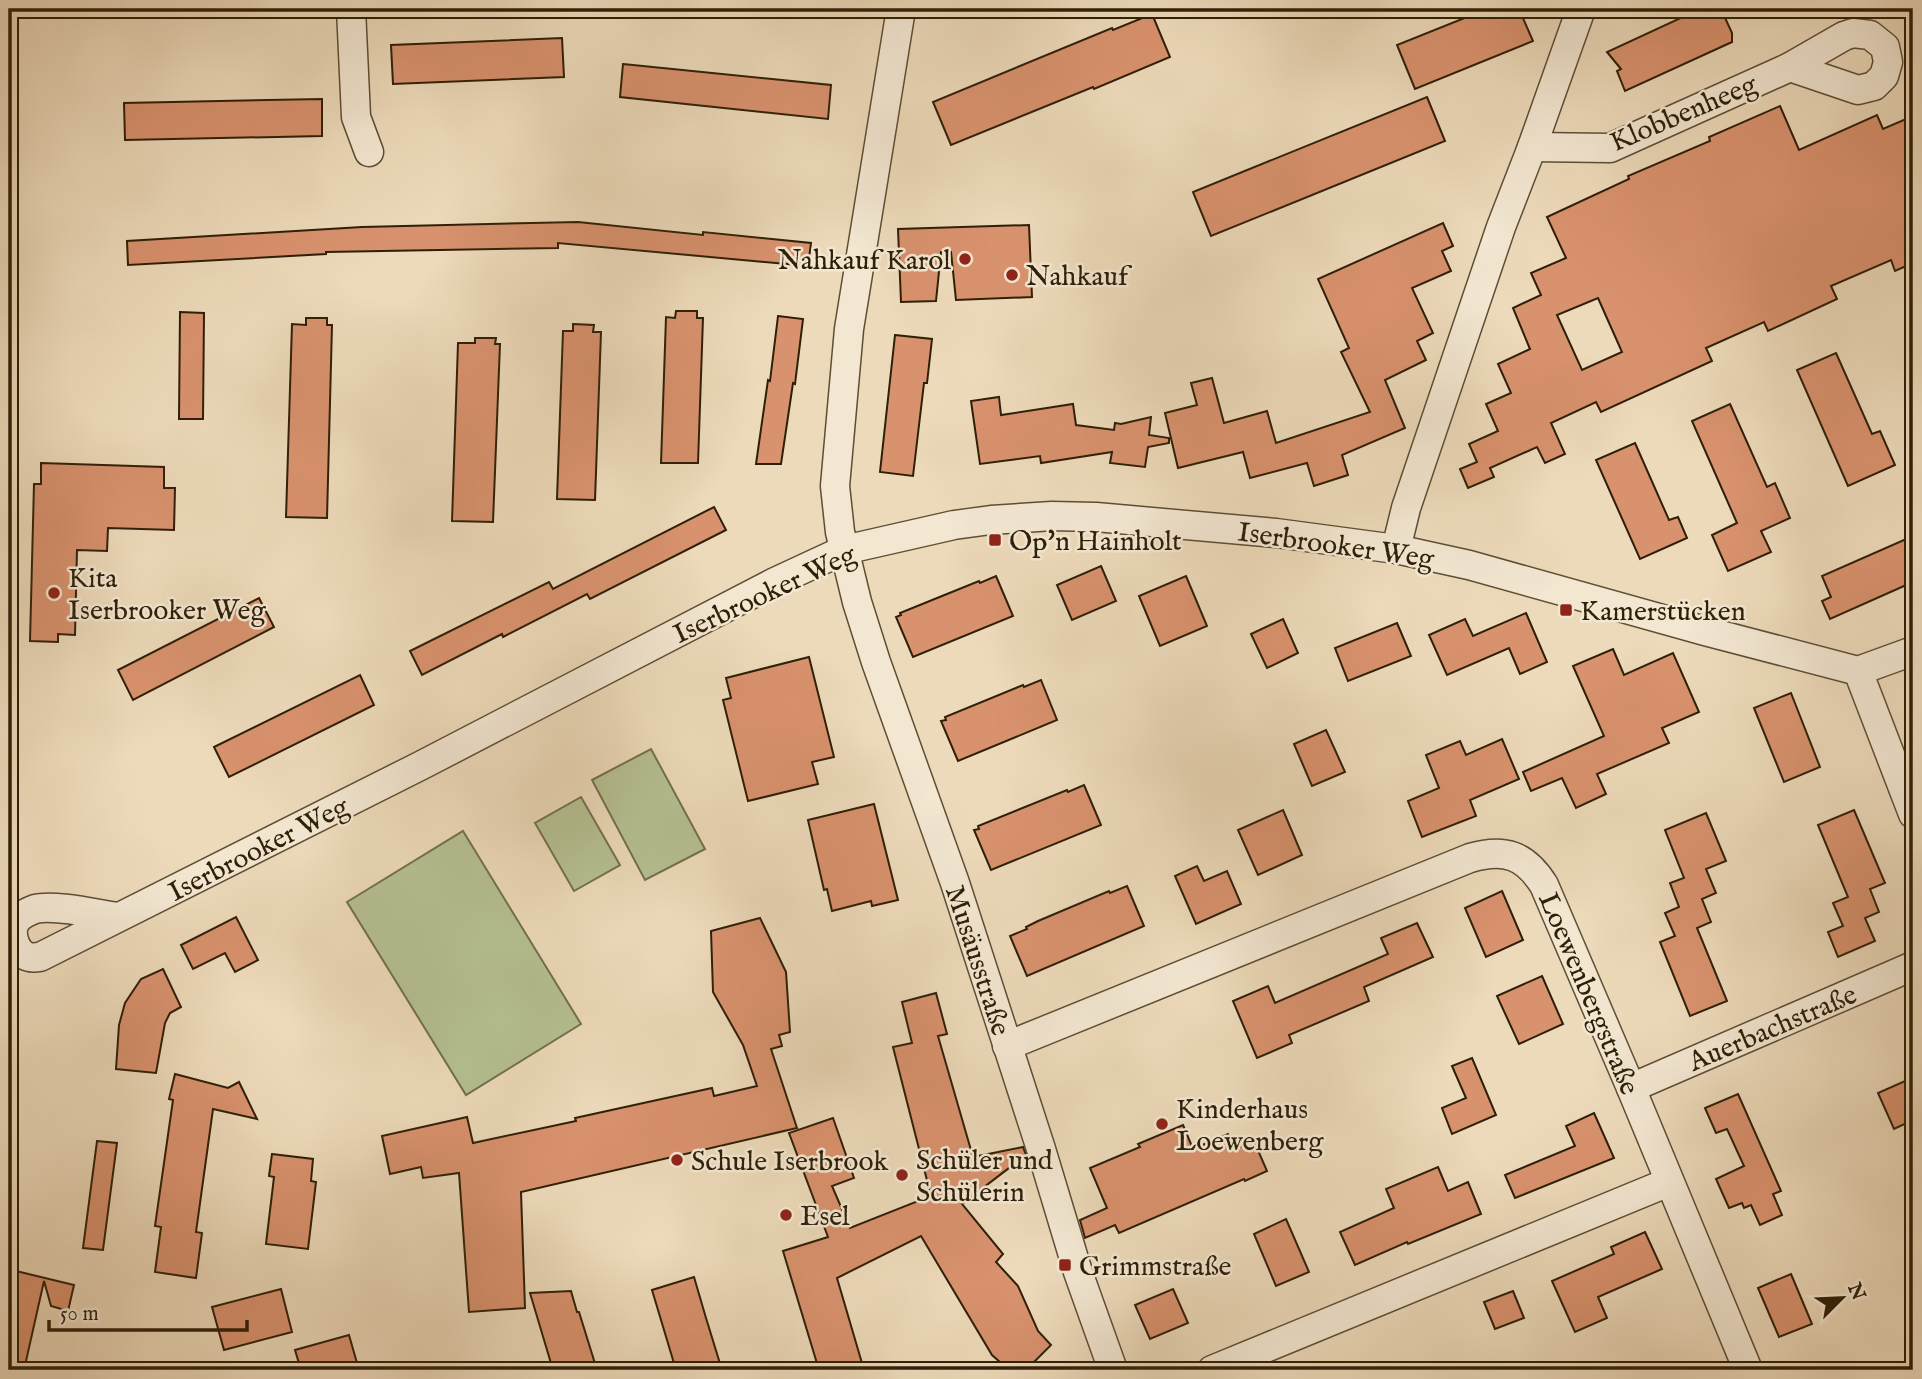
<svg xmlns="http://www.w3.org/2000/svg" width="1922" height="1379" font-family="'IM FELL English',serif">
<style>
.garden{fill:#b5c092;stroke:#72704d;stroke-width:2}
.building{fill:#d9926e;stroke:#2e1f08;stroke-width:2;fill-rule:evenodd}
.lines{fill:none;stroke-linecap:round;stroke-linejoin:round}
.minor-casing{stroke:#5e4e34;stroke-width:31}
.minor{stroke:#f3e7d2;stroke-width:28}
.poi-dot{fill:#8f2418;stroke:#f3e7d2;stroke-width:2.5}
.labels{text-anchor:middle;stroke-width:5;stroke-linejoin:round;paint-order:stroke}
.street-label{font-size:28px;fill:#2e1f08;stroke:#f3e7d2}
.poi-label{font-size:28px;fill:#2e1f08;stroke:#f3e7d2;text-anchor:start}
</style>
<rect width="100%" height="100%" fill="#eddaba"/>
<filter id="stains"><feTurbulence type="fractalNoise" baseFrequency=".00286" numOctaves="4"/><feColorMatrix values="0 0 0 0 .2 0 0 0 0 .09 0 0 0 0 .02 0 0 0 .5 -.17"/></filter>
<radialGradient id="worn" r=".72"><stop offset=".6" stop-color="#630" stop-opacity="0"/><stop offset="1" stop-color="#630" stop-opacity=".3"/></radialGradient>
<g class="garden">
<polygon points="651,749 705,849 645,880 592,780"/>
<polygon points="581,797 620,865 574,891 535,823"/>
<polygon points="463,831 581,1024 466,1095 347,902"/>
</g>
<g class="building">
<polygon points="1487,9 1519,9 1533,41 1415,89 1397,45"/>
<polygon points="1700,9 1721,9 1732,33 1732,42 1625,91 1617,71 1621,69 1607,52"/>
<polygon points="1152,14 1170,57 1094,89 1093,87 951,145 933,102 1112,28 1113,30"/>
<polygon points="562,38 564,77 393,84 391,45"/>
<polygon points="623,64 831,85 828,119 620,97"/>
<polygon points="1427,97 1445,141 1211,236 1193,192"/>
<polygon points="322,99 322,136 125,140 124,103"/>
<path d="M1780,106L1799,150L1877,115L1883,129L1913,116V235L1906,238L1913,253V263L1895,271L1891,260L1831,286L1837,299L1768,331L1764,322L1706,348L1712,361L1601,412L1596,402L1551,423L1565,454L1545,463L1537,447L1490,468L1494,477L1468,488L1460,469L1477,462L1469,444L1498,431L1486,404L1511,393L1498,364L1530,349L1513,308L1541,295L1531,273L1566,258L1547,217L1629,179L1628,176L1710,141L1709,137ZM1598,298L1622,352L1582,370L1557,315Z"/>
<polygon points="578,222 703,235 703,232 811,243 808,266 558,243 558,248 326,252 326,254 128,265 127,241 362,227"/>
<polygon points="1443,223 1453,246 1442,251 1451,271 1412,288 1433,333 1417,341 1426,360 1385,380 1405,428 1342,455 1348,475 1314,486 1307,463 1250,478 1243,452 1178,468 1165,413 1197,405 1191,383 1212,378 1224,423 1267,411 1276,443 1370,412 1341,352 1349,348 1318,279"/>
<polygon points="1029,225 1032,297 956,300 951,252 941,252 936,301 901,302 898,229"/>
<polygon points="676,311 697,311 697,318 703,318 698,463 661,463 666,317 675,318"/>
<polygon points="180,312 204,313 203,419 179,419"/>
<polygon points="778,316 803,319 795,384 793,383 781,464 756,464 768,380 770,381"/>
<polygon points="306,318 327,318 327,325 332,325 327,518 286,517 292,324 306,325"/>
<polygon points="573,324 594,325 593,332 601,332 595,500 557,499 563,331 573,331"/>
<polygon points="895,335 932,339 927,383 924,383 913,476 880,472"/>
<polygon points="475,338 496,338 495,344 500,344 493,522 452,521 458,343 475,343"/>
<polygon points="1836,353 1872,434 1880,431 1895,465 1848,486 1797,370"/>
<polygon points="999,397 1001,415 1073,404 1076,425 1114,430 1115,423 1121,424 1151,417 1149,435 1169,438 1169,443 1148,447 1145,467 1110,463 1112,452 1041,463 1040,456 980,464 971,401"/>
<polygon points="1730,404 1767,487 1775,483 1790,518 1761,531 1771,552 1728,571 1712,535 1737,523 1692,421"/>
<polygon points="1635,443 1669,520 1678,517 1687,538 1640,559 1596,460"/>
<polygon points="41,463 164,467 164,488 175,488 174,530 108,528 107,551 77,550 75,635 58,634 58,642 30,641 34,484 41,484"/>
<polygon points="714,507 726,530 590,599 587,594 503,637 502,634 422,675 410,651 549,582 553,589"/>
<polygon points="1913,536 1913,582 1830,619 1822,601 1831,597 1822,576"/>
<polygon points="1101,566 1116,601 1072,620 1057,585"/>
<polygon points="996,576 1013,616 913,657 896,617 901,615 900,613 947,594 979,581 980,583"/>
<polygon points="1186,576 1207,626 1160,646 1139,596"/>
<polygon points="259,598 274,627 133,700 118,670"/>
<polygon points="1526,613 1547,662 1520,674 1509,648 1447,675 1429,635 1465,619 1473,636"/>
<polygon points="1283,619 1298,653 1267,668 1251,634"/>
<polygon points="1397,623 1411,656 1348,681 1335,648"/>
<polygon points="1613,649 1624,675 1673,653 1699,712 1662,728 1669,743 1597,774 1606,794 1576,808 1562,778 1531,791 1523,772 1604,736 1573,666"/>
<polygon points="809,657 834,757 812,762 818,784 748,801 723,700 731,698 726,678"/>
<polygon points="360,675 374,705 229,777 214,747"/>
<polygon points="1041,680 1057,720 958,761 941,721 946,720 945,717 1023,685 1024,687"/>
<polygon points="1791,693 1820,767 1784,782 1754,708"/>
<polygon points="1326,730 1345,772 1312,786 1294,744"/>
<polygon points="1502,739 1519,779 1470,800 1476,816 1422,837 1408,801 1439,788 1426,755 1460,741 1466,755"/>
<polygon points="1084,785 1101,825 991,870 974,830 979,829 978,826 1067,790 1068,792"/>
<polygon points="874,804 898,900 872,906 871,901 832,911 827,889 824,890 808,820"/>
<polygon points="1283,810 1302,855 1258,875 1238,830"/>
<polygon points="1854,810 1885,883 1870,889 1879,912 1865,918 1875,941 1838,957 1828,932 1843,926 1833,903 1848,897 1818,825"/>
<polygon points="1706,813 1726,861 1706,869 1716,893 1702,899 1711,922 1697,928 1727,1001 1690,1016 1660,942 1675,936 1665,913 1679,907 1670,883 1684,878 1665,830"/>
<polygon points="1197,866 1204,881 1227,871 1241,904 1196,924 1175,876"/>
<polygon points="1127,886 1144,926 1027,976 1010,936 1027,929 1026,927 1038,921 1109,891 1110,893"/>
<polygon points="1502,891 1523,940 1486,957 1465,908"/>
<polygon points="236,917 258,960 235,972 225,953 193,969 181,945"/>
<polygon points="760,918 786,972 790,1032 779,1035 782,1046 771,1049 797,1128 521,1192 525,1308 469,1312 459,1173 423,1178 421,1167 390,1174 382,1136 467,1117 473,1143 576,1121 575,1118 712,1088 714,1096 757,1086 743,1045 713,992 711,931"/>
<polygon points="1417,923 1433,957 1364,987 1369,1001 1289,1035 1292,1043 1257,1058 1233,1001 1268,986 1275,1003 1388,954 1381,938"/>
<polygon points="163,969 181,1007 170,1013 165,1023 156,1073 116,1069 119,1025 125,1003 141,979"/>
<polygon points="1542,976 1563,1024 1519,1044 1497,996"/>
<polygon points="936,993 947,1034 938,1036 973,1157 1023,1147 1026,1155 962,1204 1003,1254 996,1262 1018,1286 1038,1331 1051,1345 1026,1370 1009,1370 992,1355 921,1236 837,1278 864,1370 819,1370 783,1251 828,1237 789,1133 833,1118 854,1178 832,1186 850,1228 931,1196 893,1047 912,1043 902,1002"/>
<polygon points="1472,1058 1496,1115 1452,1134 1442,1108 1466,1098 1452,1066"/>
<polygon points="175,1074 228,1088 239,1082 257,1119 213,1109 196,1232 202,1233 196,1278 155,1272 161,1227 155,1226 173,1100 169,1099"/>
<polygon points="1905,1081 1913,1100 1913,1120 1894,1129 1878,1093"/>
<polygon points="1738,1094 1781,1191 1773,1194 1782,1215 1760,1225 1751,1205 1744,1208 1742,1203 1729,1208 1716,1179 1744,1166 1727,1129 1716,1133 1705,1108"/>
<polygon points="1594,1113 1614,1158 1515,1198 1505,1175 1575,1146 1566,1126"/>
<polygon points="1183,1125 1193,1149 1228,1134 1235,1149 1254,1141 1267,1171 1245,1181 1244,1179 1119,1233 1115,1225 1085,1238 1080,1220 1107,1208 1090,1168 1140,1147 1138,1144"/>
<polygon points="97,1141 117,1143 103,1250 83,1248"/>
<polygon points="272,1154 313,1159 311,1181 316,1182 308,1249 266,1244 274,1177 269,1176"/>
<polygon points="1438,1167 1448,1191 1468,1182 1481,1214 1408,1244 1407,1242 1355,1265 1340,1232 1394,1208 1386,1189"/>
<polygon points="1286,1219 1309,1272 1276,1286 1254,1234"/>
<polygon points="1645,1232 1662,1269 1598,1297 1607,1318 1575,1332 1552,1281 1614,1254 1611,1247"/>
<polygon points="16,1271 74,1285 68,1311 51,1306 44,1281 24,1370 9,1370 9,1302"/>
<polygon points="1791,1274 1812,1324 1779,1337 1758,1288"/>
<polygon points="694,1277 706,1318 722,1370 676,1370 652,1290"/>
<polygon points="281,1289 292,1332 224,1350 212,1307"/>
<polygon points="1173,1289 1188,1323 1150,1339 1135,1305"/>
<polygon points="571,1291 577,1312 579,1312 597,1370 553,1370 530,1293"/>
<polygon points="1513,1291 1524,1318 1495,1329 1484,1302"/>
<polygon points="349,1335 359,1370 301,1370 295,1350"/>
</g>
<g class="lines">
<g class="minor-casing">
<g id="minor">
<polyline points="351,9 356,117 369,152"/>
<polyline points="901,9 849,329 835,486 840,532 857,602 876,662 955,883 1041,1149 1078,1272 1113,1370"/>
<polygon points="1853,33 1870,35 1885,47 1888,62 1884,76 1874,86 1858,90 1790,67 1844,36"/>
<polyline points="1532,147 1610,148 1790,67"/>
<polyline points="1396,549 1406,508 1501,227 1532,147 1581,9"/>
<polyline points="1858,671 1913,814"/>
<path d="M118,917C97,914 54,904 35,909C27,912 17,917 14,925C10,937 17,954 29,957C33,958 36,957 40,957L420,766L775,582L844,550L954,525L991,520L1052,516L1096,517L1276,533L1396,549L1469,565L1705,631L1858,671L1913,651"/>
<path d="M1007,1046L1470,858C1505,848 1525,855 1544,885L1631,1088L1748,1370"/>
<polyline points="1631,1088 1913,966"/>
<polyline points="1212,1370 1669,1182"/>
</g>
</g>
<use href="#minor" class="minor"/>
</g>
<g class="poi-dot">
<circle cx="965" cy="259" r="7"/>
<circle cx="1012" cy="275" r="7"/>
<rect x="988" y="533" width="14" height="14" rx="3.5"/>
<circle cx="54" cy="593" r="7"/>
<rect x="1559" y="603" width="14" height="14" rx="3.5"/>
<circle cx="1162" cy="1124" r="7"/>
<circle cx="677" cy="1160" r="7"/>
<circle cx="902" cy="1175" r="7"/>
<circle cx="786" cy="1215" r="7"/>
<rect x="1058" y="1258" width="14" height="14" rx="3.5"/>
</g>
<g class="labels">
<g class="street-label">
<text transform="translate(1683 112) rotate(-23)" y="10">Klobbenheeg</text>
<text transform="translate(1336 544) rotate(8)" y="10">Iserbrooker Weg</text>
<text transform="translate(764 593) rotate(-25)" y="10">Iserbrooker Weg</text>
<text transform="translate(258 848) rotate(-27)" y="10">Iserbrooker Weg</text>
<text transform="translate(979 960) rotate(72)" y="10">Musäusstraße</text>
<text transform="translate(1590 993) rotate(67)" y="10">Loewenbergstraße</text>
<text transform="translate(1772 1027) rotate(-23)" y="10">Auerbachstraße</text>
</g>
<g class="poi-label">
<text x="951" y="269" text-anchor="end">Nahkauf Karol</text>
<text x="1026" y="285">Nahkauf</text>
<text x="1009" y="550">Op'n Hainholt</text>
<text x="68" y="587">Kita<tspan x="68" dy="32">Iserbrooker Weg</tspan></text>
<text x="1580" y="620">Kamerstücken</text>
<text x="1176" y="1118">Kinderhaus<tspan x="1176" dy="32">Loewenberg</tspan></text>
<text x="916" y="1169">Schüler und<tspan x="916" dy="32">Schülerin</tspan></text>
<text x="691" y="1170">Schule Iserbrook</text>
<text x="800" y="1225">Esel</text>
<text x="1079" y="1275">Grimmstraße</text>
</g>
</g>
<rect width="1922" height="1379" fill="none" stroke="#eddaba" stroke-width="35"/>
<rect x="10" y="10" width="1901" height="1358" fill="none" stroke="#2e1f08" stroke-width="3.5"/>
<rect x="18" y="18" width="1887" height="1344" fill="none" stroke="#2e1f08" stroke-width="2"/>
<g transform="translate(1842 1298) rotate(66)" stroke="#f3e7d2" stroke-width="5" paint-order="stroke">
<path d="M0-5L12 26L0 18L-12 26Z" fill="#2e1f08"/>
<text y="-10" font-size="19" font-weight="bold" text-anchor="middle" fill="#2e1f08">N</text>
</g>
<path d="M49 1320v10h198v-10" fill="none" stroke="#2e1f08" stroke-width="3.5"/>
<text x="60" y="1320" font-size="21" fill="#2e1f08" stroke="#f3e7d2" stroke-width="5" paint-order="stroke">50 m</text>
<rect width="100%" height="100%" filter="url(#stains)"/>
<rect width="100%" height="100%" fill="url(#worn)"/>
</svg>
